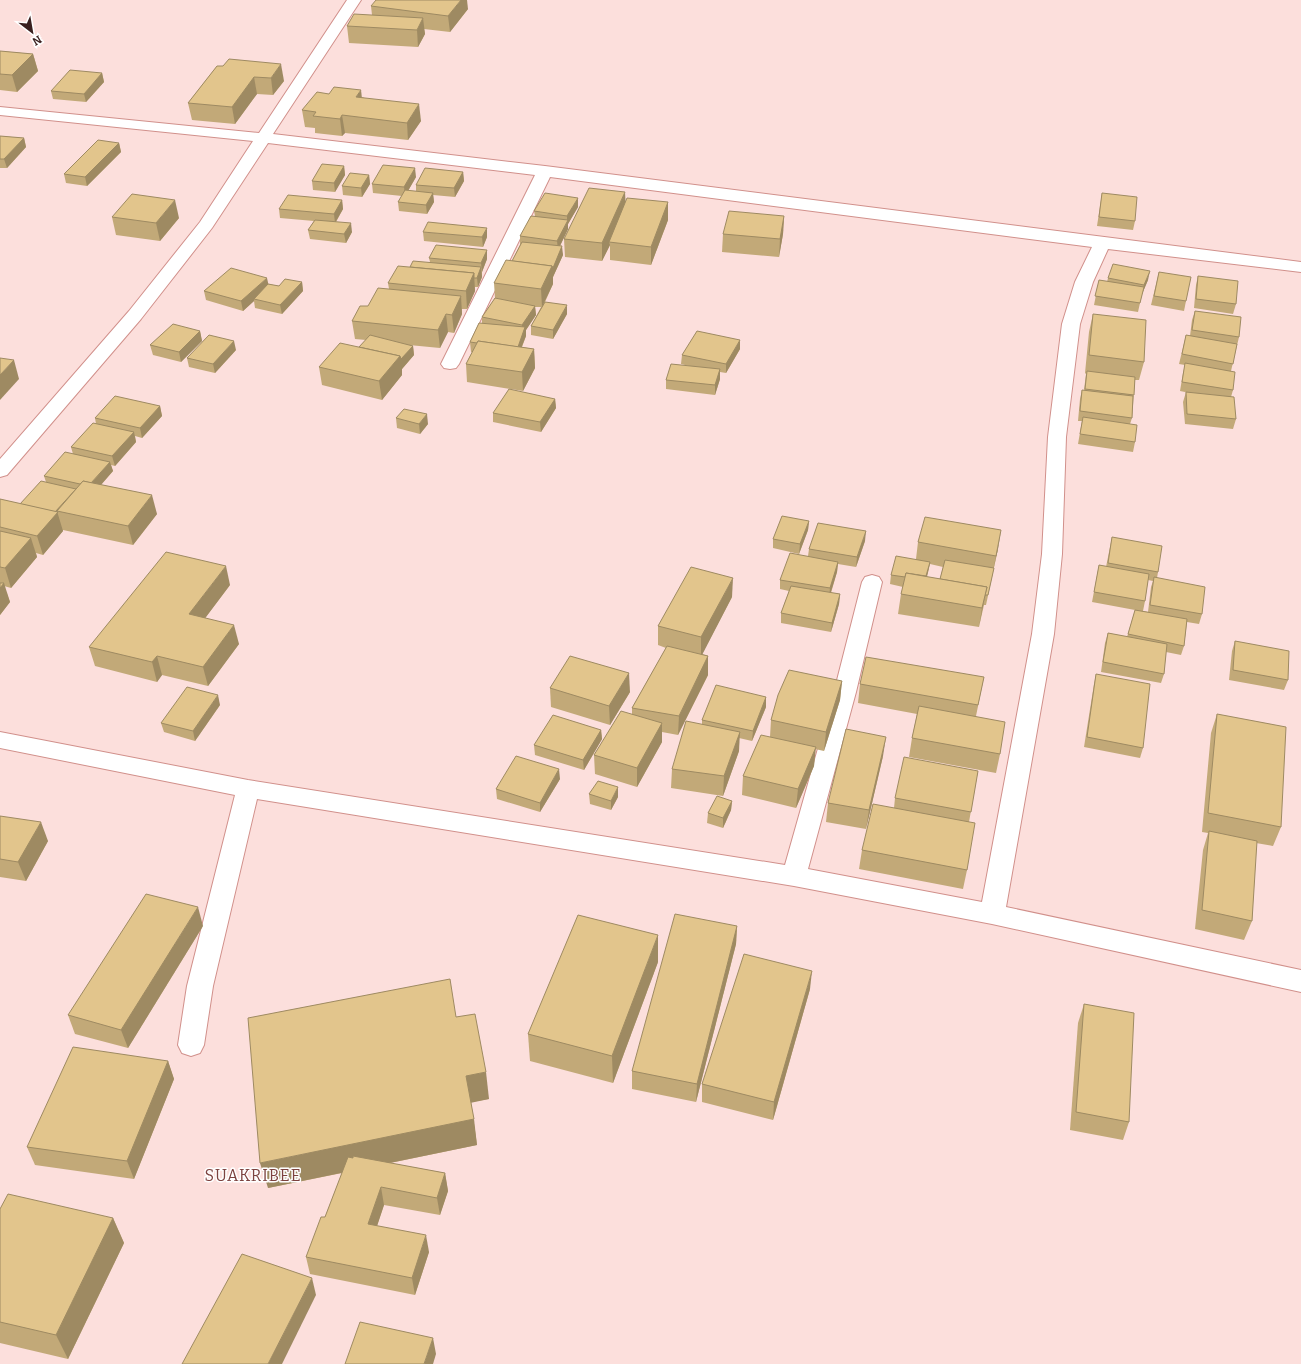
<svg xmlns="http://www.w3.org/2000/svg" width="1301" height="1364" font-family="Bitter,serif">
<style>
.lines{fill:none;stroke-linecap:round;stroke-linejoin:round}
.minor-casing{stroke:#d1908b;stroke-width:2}
.minor{fill:#fff;fill-rule:evenodd}
.wall{fill:#c2a978;fill-rule:evenodd}
.shaded-wall{fill:#9e8a62}
.building{fill:#e2c58c;stroke:#9e8a62}
.labels{text-anchor:middle;stroke-width:3;stroke-linejoin:round;paint-order:stroke}
.near-quarter-label{font-size:16px;letter-spacing:1px;fill:#7c423f;stroke:#fff}
</style>
<rect width="100%" height="100%" fill="#fcdfdc"/>
<g class="lines">
<g class="minor-casing">
<polygon id="minor" points="347,0 361,0 273,134 545,166 1301,262 1301,272 1108,249 1093,282 1080,324 1066,437 1062,554 1054,634 1006,907 1301,970 1301,992 992,924 794,886 257,799 213,986 204,1045 200,1053 191,1056 182,1053 178,1045 187,986 235,795 0,748 0,732 248,780 785,865 834,692 862,582 865,577 872,575 879,577 882,582 856,692 808,869 982,902 1032,634 1042,554 1048,437 1062,324 1075,282 1092,247 550,177 459,364 456,368 450,369 444,368 441,364 535,175 268,143 212,228 141,319 7,475 0,477 0,459 129,311 200,222 253,141 0,115 0,107 259,133"/>
</g>
<use href="#minor" class="minor"/>
</g>
<g class="wall">
<polygon points="371,6 468,9 450,32 424,29 425,34 418,47 349,43 347,26 372,15"/>
<polygon points="0,51 33,54 38,71 17,92 0,90"/>
<polygon points="217,66 284,81 273,95 257,94 235,124 192,120 188,103"/>
<polygon points="102,73 104,82 86,102 53,99 51,91"/>
<polygon points="362,97 421,121 408,140 345,133 342,136 315,133 315,128 305,127 302,110"/>
<polygon points="0,136 24,138 26,147 7,168 0,168"/>
<polygon points="119,143 121,152 87,186 66,183 64,174"/>
<polygon points="344,166 345,175 335,192 313,190 312,181"/>
<polygon points="463,172 464,181 455,197 433,195 434,202 427,214 399,211 398,202 402,196 373,193 372,184 416,177 408,191 416,191 416,185"/>
<polygon points="369,175 370,184 362,197 343,195 342,186"/>
<polygon points="1102,193 1135,221 1133,230 1097,226"/>
<polygon points="342,200 343,209 336,222 352,232 346,243 310,239 308,230 314,221 280,218 279,209"/>
<polygon points="668,202 668,220 651,265 610,260 610,245 602,261 565,257 564,239 625,203"/>
<polygon points="578,207 568,224 568,229 560,246 563,255 553,277 553,284 545,302 567,314 553,339 531,335 531,326 541,307 535,307 536,315 526,330 526,336 522,347 534,349 535,368 523,391 467,382 466,364 472,352 471,352 470,342 482,323 482,317 495,298 494,283 512,261 520,245 520,236 535,216 534,211"/>
<polygon points="784,216 783,234 779,257 722,252 723,234"/>
<polygon points="112,217 179,218 160,241 116,235"/>
<polygon points="423,232 487,237 483,247 424,241"/>
<polygon points="487,250 487,259 482,272 482,277 478,287 475,287 475,291 467,309 462,309 462,314 454,333 448,332 440,348 409,345 413,346 414,355 402,369 402,375 382,400 322,385 319,367 359,347 366,340 355,339 352,321 389,289 388,283 410,267 430,262 429,258"/>
<polygon points="1159,272 1186,301 1184,311 1151,305"/>
<polygon points="1198,276 1236,304 1233,314 1194,308 1196,285"/>
<polygon points="1108,278 1148,280 1142,294 1138,312 1094,305 1099,280 1107,282"/>
<polygon points="302,282 303,291 282,314 255,308 254,301 243,311 206,300 204,291 268,284 279,286"/>
<polygon points="1195,311 1239,337 1231,371 1233,390 1231,397 1236,419 1233,429 1185,424 1183,402 1186,392 1190,393 1180,391 1183,373 1185,365 1179,364 1186,335 1190,336 1192,320"/>
<polygon points="1093,314 1144,362 1139,380 1135,380 1132,418 1130,424 1135,442 1133,452 1078,444 1082,421 1078,421 1080,399 1082,390 1084,390 1086,374 1085,373 1089,332"/>
<polygon points="200,331 202,341 181,362 153,355 150,345"/>
<polygon points="740,349 726,373 720,372 720,379 715,395 666,389 666,380 689,366 681,364 682,355"/>
<polygon points="236,350 215,373 189,367 187,358"/>
<polygon points="555,399 556,408 541,432 493,422 493,413"/>
<polygon points="160,406 162,416 142,438 135,436 136,442 115,466 111,465 113,471 101,485 157,514 133,545 63,530 63,531 43,555 36,553 37,557 11,588 4,586 10,602 0,615 0,499 20,504 46,482 44,476 73,454 71,447 96,424 95,418"/>
<polygon points="396,418 428,424 420,434 397,428"/>
<polygon points="809,521 808,530 799,554 773,548 773,539"/>
<path d="M1112,537L1158,572L1157,578L1202,614L1199,624L1187,622L1184,646L1181,655L1166,652L1164,674L1161,683L1101,672L1105,643L1108,633L1127,637L1135,610L1092,602L1099,565L1106,567ZM1148,580L1153,581L1151,587L1148,612L1143,611L1145,601Z"/>
<polygon points="865,541 856,567 838,564 837,572 831,593 840,594 839,604 831,632 781,623 781,613 789,591 780,589 780,580 808,556 809,549"/>
<path d="M918,542L998,549L986,605H984L979,627L898,614L901,594L903,587L890,584L891,575L916,559ZM930,564L943,567L940,579L927,577Z"/>
<polygon points="230,585 205,618 239,644 208,686 162,675 157,682 95,666 89,647"/>
<polygon points="732,597 702,654 708,656 708,675 678,735 662,732 662,742 637,787 595,774 594,755 632,714 632,708 666,648 658,645 658,626"/>
<polygon points="1235,641 1288,680 1284,690 1229,680 1232,651"/>
<polygon points="1096,674 1143,748 1140,758 1084,747 1094,684"/>
<polygon points="984,677 976,716 1000,754 996,773 909,757 912,738 917,714 858,703 860,684"/>
<polygon points="842,681 840,700 824,751 815,749 814,766 796,808 742,795 743,776 770,737 771,720"/>
<polygon points="550,688 630,692 610,725 551,707"/>
<polygon points="766,697 766,707 752,741 739,738 739,751 723,796 671,788 672,769 702,724 702,720"/>
<polygon points="220,705 195,741 164,732 161,723"/>
<polygon points="1217,714 1281,827 1273,846 1256,843 1252,921 1244,940 1195,929 1203,850 1208,833 1202,832 1211,733"/>
<polygon points="601,730 602,739 584,770 535,755 534,745"/>
<polygon points="883,756 866,829 826,822 828,803"/>
<polygon points="978,771 969,822 967,870 963,889 859,869 862,850 894,808 895,798"/>
<polygon points="560,779 540,812 497,799 496,789"/>
<polygon points="589,794 618,797 611,810 590,804"/>
<polygon points="732,801 731,810 723,828 707,823 708,813"/>
<polygon points="0,816 48,841 26,881 0,877"/>
<polygon points="203,926 128,1048 75,1034 68,1015"/>
<polygon points="737,926 736,944 696,1102 632,1089 632,1071"/>
<polygon points="658,962 613,1083 530,1061 528,1034"/>
<polygon points="810,989 773,1120 702,1102 702,1084"/>
<polygon points="1084,1004 1129,1122 1123,1140 1070,1130 1078,1023"/>
<polygon points="456,1017 489,1099 471,1102 477,1145 390,1163 445,1173 448,1191 440,1215 384,1205 377,1226 429,1252 415,1295 310,1274 306,1257 325,1217 342,1173 268,1188"/>
<polygon points="168,1061 174,1079 134,1179 35,1165 27,1147"/>
<polygon points="0,1209 113,1218 124,1243 68,1359 0,1343"/>
</g>
<g class="shaded-wall">
<polygon points="461,0 467,0 468,9 450,32 448,16"/>
<polygon points="423,18 425,34 418,47 417,30"/>
<polygon points="33,54 38,71 17,92 12,75"/>
<polygon points="281,64 284,81 273,95 271,78"/>
<polygon points="102,73 104,82 86,102 84,94"/>
<polygon points="254,77 257,94 235,124 232,107"/>
<polygon points="361,90 363,107 356,97"/>
<polygon points="419,104 421,121 408,140 407,123"/>
<polygon points="342,115 345,133 342,136 340,119"/>
<polygon points="24,138 26,147 7,168 4,159"/>
<polygon points="119,143 121,152 87,186 85,177"/>
<polygon points="344,166 345,175 335,192 334,183"/>
<polygon points="415,168 416,177 405,196 404,187"/>
<polygon points="463,172 464,181 455,197 454,188"/>
<polygon points="369,175 370,184 362,197 361,188"/>
<polygon points="625,192 626,210 609,242 610,245 602,261 602,243"/>
<polygon points="433,193 434,202 427,214 426,205"/>
<polygon points="578,198 578,207 568,224 568,229 558,250 557,241 567,222 567,216"/>
<polygon points="175,200 179,218 160,241 156,223"/>
<polygon points="342,200 343,209 335,223 334,214"/>
<polygon points="668,202 668,220 651,265 651,247"/>
<polygon points="784,216 783,234 779,257 780,239"/>
<polygon points="351,223 352,232 346,243 344,234"/>
<polygon points="487,228 487,237 483,247 482,237"/>
<polygon points="562,246 563,255 553,277 553,284 542,307 541,289"/>
<polygon points="487,250 487,259 482,272 481,263"/>
<polygon points="481,267 482,277 478,287 477,278"/>
<polygon points="1150,271 1148,280 1142,294 1144,285"/>
<polygon points="474,273 475,291 467,309 466,291"/>
<polygon points="267,278 269,287 254,299 254,301 243,311 241,301"/>
<polygon points="302,282 303,291 282,314 280,305"/>
<polygon points="461,296 462,314 454,333 452,315"/>
<polygon points="567,305 567,314 553,339 553,330"/>
<polygon points="535,306 536,315 526,330 526,336 518,356 518,347 522,334 522,325"/>
<polygon points="446,314 448,332 440,348 438,330"/>
<polygon points="200,331 202,341 181,362 179,352"/>
<polygon points="740,340 740,349 726,373 726,364"/>
<polygon points="234,341 236,350 215,373 213,364"/>
<polygon points="413,346 414,355 402,369 402,375 382,400 379,381 400,356"/>
<polygon points="534,349 535,368 523,391 522,372"/>
<polygon points="14,360 19,379 0,400 0,375"/>
<polygon points="720,369 720,379 715,395 715,385"/>
<polygon points="555,399 556,408 541,432 540,422"/>
<polygon points="160,406 162,416 142,438 140,428"/>
<polygon points="427,414 428,424 420,434 419,424"/>
<polygon points="134,432 136,442 115,466 112,456"/>
<polygon points="110,462 113,471 92,495 89,486"/>
<polygon points="76,489 57,511 63,531 43,555 37,536 52,515"/>
<polygon points="152,495 157,514 133,545 128,526"/>
<polygon points="809,521 808,530 799,554 800,544"/>
<polygon points="1001,530 998,549 992,575 996,556"/>
<polygon points="866,531 865,541 856,567 857,557"/>
<polygon points="31,538 37,557 11,588 5,568"/>
<polygon points="838,562 837,572 829,598 830,588"/>
<polygon points="930,562 928,572 923,590 924,581"/>
<polygon points="226,566 230,585 194,633 189,614"/>
<polygon points="733,578 732,597 701,657 701,637"/>
<polygon points="4,583 10,602 0,615 0,588"/>
<polygon points="987,587 983,606 979,627 982,608"/>
<polygon points="840,594 839,604 831,632 832,623"/>
<polygon points="234,625 239,644 208,686 203,667"/>
<polygon points="157,656 162,675 157,682 152,662"/>
<polygon points="708,656 708,675 678,735 679,716"/>
<polygon points="629,673 630,692 610,725 609,706"/>
<polygon points="842,681 840,700 824,751 826,732"/>
<polygon points="218,695 220,705 195,741 193,731"/>
<polygon points="766,697 766,707 752,741 753,731"/>
<polygon points="662,723 662,742 637,787 637,768"/>
<polygon points="601,730 602,739 584,770 583,760"/>
<polygon points="740,732 739,751 723,796 724,776"/>
<polygon points="886,737 883,756 866,829 869,810"/>
<polygon points="816,747 814,766 796,808 798,789"/>
<polygon points="559,769 560,779 540,812 540,803"/>
<polygon points="618,787 618,797 611,810 611,801"/>
<polygon points="732,801 731,810 723,828 723,818"/>
<polygon points="41,822 48,841 26,881 18,862"/>
<polygon points="198,907 203,926 128,1048 121,1030"/>
<polygon points="737,926 736,944 696,1102 697,1084"/>
<polygon points="658,935 658,962 613,1083 612,1056"/>
<polygon points="812,971 810,989 773,1120 774,1102"/>
<polygon points="168,1061 174,1079 134,1179 127,1161"/>
<polygon points="486,1072 489,1099 470,1103 466,1076"/>
<polygon points="474,1119 477,1145 268,1188 260,1163"/>
<polygon points="445,1173 448,1191 440,1215 437,1198"/>
<polygon points="381,1187 384,1205 372,1241 368,1224"/>
<polygon points="113,1218 124,1243 68,1359 56,1335"/>
<polygon points="426,1235 429,1252 415,1295 412,1278"/>
<polygon points="312,1278 316,1295 282,1364 268,1364"/>
<polygon points="433,1338 436,1354 433,1364 424,1364"/>
</g>
<g class="building">
<polygon points="376,0 461,0 448,16 371,6"/>
<polygon points="354,14 423,18 417,30 347,26"/>
<polygon points="0,51 33,54 12,75 0,74"/>
<polygon points="229,59 281,64 271,78 254,77 232,107 188,103 217,66 223,66"/>
<polygon points="70,70 102,73 84,94 51,91"/>
<polygon points="334,87 361,90 356,97 419,104 407,123 342,115 340,119 313,116 316,112 302,110 317,92 329,94"/>
<polygon points="0,136 24,138 4,159 0,159"/>
<polygon points="98,140 119,143 85,177 64,174"/>
<polygon points="322,164 344,166 334,183 312,181"/>
<polygon points="383,165 415,168 404,187 372,184"/>
<polygon points="425,168 463,172 454,188 416,185"/>
<polygon points="350,173 369,175 361,188 342,186"/>
<polygon points="589,188 625,192 602,243 564,239"/>
<polygon points="405,190 433,193 426,205 398,202"/>
<polygon points="545,193 578,198 567,216 534,211"/>
<polygon points="1102,193 1137,197 1135,221 1099,217"/>
<polygon points="132,194 175,200 156,223 112,217"/>
<polygon points="288,195 342,200 334,214 279,209"/>
<polygon points="627,198 668,202 651,247 609,242"/>
<polygon points="729,211 784,216 780,239 723,234"/>
<polygon points="531,216 568,220 557,241 520,236"/>
<polygon points="315,220 351,223 344,234 308,230"/>
<polygon points="428,222 487,228 482,237 423,232"/>
<polygon points="522,242 562,246 553,268 552,266 512,261"/>
<polygon points="436,245 487,250 481,263 429,258"/>
<polygon points="506,260 552,266 541,289 494,283"/>
<polygon points="413,261 481,267 477,278 474,278 474,273 410,267"/>
<polygon points="1113,264 1150,271 1144,285 1108,278"/>
<polygon points="398,266 474,273 466,291 388,283"/>
<polygon points="231,268 267,278 241,301 204,291"/>
<polygon points="1159,272 1191,277 1186,301 1154,296"/>
<polygon points="1198,276 1238,281 1236,304 1196,299"/>
<polygon points="285,279 302,282 280,305 254,299 268,284 279,286"/>
<polygon points="1099,280 1144,287 1140,303 1095,296"/>
<polygon points="378,288 461,296 452,315 446,314 438,330 352,321 360,306 368,306"/>
<polygon points="495,298 535,306 522,325 482,317"/>
<polygon points="545,302 567,305 553,330 531,326"/>
<polygon points="1195,311 1241,317 1239,337 1192,330"/>
<polygon points="1093,314 1146,320 1144,362 1089,355"/>
<polygon points="479,323 525,327 518,347 478,341 477,343 470,342"/>
<polygon points="173,324 200,331 179,352 150,345"/>
<polygon points="697,331 740,340 726,364 682,355"/>
<polygon points="209,335 234,341 213,364 187,358"/>
<polygon points="370,335 413,346 401,359 400,356 359,347"/>
<polygon points="1186,335 1237,344 1233,364 1182,354"/>
<polygon points="478,341 534,349 522,372 466,364"/>
<polygon points="340,343 400,356 379,381 319,367"/>
<polygon points="0,358 14,360 0,375"/>
<polygon points="1185,363 1235,372 1233,390 1182,382"/>
<polygon points="671,364 720,369 715,385 666,380"/>
<polygon points="1087,371 1135,377 1134,395 1085,389"/>
<polygon points="509,389 555,399 540,422 493,413"/>
<polygon points="1082,390 1133,396 1132,418 1080,411"/>
<polygon points="1186,392 1234,397 1236,419 1187,414"/>
<polygon points="115,396 160,406 140,428 95,418"/>
<polygon points="404,409 427,414 419,424 396,418"/>
<polygon points="1083,417 1137,425 1135,442 1080,434"/>
<polygon points="93,423 134,432 112,456 71,447"/>
<polygon points="65,452 110,462 91,483 83,481 80,484 44,476"/>
<polygon points="41,481 76,489 55,512 20,504"/>
<polygon points="83,481 152,495 128,526 57,511"/>
<polygon points="0,499 58,512 37,536 0,527"/>
<polygon points="782,516 809,521 800,544 773,539"/>
<polygon points="925,517 1001,530 996,556 918,542"/>
<polygon points="818,523 866,531 857,557 809,549"/>
<polygon points="0,531 31,538 5,568 0,567"/>
<polygon points="1112,537 1162,546 1158,572 1108,563"/>
<polygon points="166,552 226,566 189,614 234,625 203,667 157,656 152,662 89,647"/>
<polygon points="790,553 838,562 830,588 780,580"/>
<polygon points="896,556 930,562 926,576 906,573 905,577 891,575"/>
<polygon points="945,560 994,568 988,595 985,595 987,587 940,579"/>
<polygon points="1099,565 1149,574 1145,601 1094,592"/>
<polygon points="691,567 733,578 701,637 658,626"/>
<polygon points="906,573 987,587 982,608 901,594"/>
<polygon points="1154,577 1205,587 1202,614 1150,605"/>
<polygon points="0,583 4,583 0,588"/>
<polygon points="791,586 840,594 832,623 781,613"/>
<polygon points="1135,610 1187,619 1184,646 1128,634"/>
<polygon points="1108,633 1167,644 1164,674 1103,662"/>
<polygon points="1235,641 1289,651 1288,680 1233,670"/>
<polygon points="667,646 708,656 679,716 632,708"/>
<polygon points="570,656 629,673 609,706 550,688"/>
<polygon points="866,657 984,677 978,705 860,684"/>
<polygon points="789,670 842,681 826,732 771,720 778,695"/>
<polygon points="1096,674 1150,684 1143,748 1087,737"/>
<polygon points="716,685 766,697 753,731 702,720"/>
<polygon points="187,687 218,695 193,731 161,723"/>
<polygon points="919,706 1005,722 1000,754 912,738"/>
<polygon points="621,711 662,723 637,768 594,755"/>
<polygon points="1217,714 1286,727 1281,827 1208,813"/>
<polygon points="553,715 601,730 583,760 534,745"/>
<polygon points="686,721 740,732 724,776 672,769"/>
<polygon points="846,729 886,737 869,810 828,803"/>
<polygon points="761,735 816,747 798,789 743,776"/>
<polygon points="516,756 559,769 540,803 496,789"/>
<polygon points="904,757 978,771 971,812 895,798"/>
<polygon points="598,781 618,787 611,801 589,794"/>
<polygon points="717,796 732,801 723,818 708,813"/>
<polygon points="873,804 975,823 967,870 862,850"/>
<polygon points="0,816 41,822 18,862 0,859"/>
<polygon points="1209,831 1257,841 1252,921 1202,910"/>
<polygon points="146,894 198,907 121,1030 68,1015"/>
<polygon points="675,914 737,926 697,1084 632,1071"/>
<polygon points="578,915 658,935 612,1056 528,1034"/>
<polygon points="744,954 812,971 774,1102 702,1084"/>
<polygon points="450,979 456,1017 475,1014 486,1072 466,1076 474,1119 260,1163 248,1018"/>
<polygon points="1084,1004 1134,1013 1129,1122 1076,1112"/>
<polygon points="73,1047 168,1061 127,1161 27,1147"/>
<polygon points="353,1156 445,1173 437,1198 381,1187 368,1224 426,1235 412,1278 306,1257 321,1217 325,1217 348,1157 353,1158"/>
<polygon points="8,1194 113,1218 56,1335 0,1322 0,1209"/>
<polygon points="242,1254 312,1278 268,1364 182,1364"/>
<polygon points="360,1322 433,1338 424,1364 345,1364"/>
</g>
<g class="labels">
<g class="near-quarter-label">
<text x="253" y="1181">SUAKRIBEE</text>
</g>
</g>
<g transform="translate(32 32) rotate(149)" stroke="#ffffff" stroke-width="3" paint-order="stroke">
<path d="M0-3L7 15L0 10L-7 15Z" fill="#391f1e"/>
<text y="-6" font-size="11" font-weight="bold" text-anchor="middle" fill="#391f1e">N</text>
</g>
</svg>
